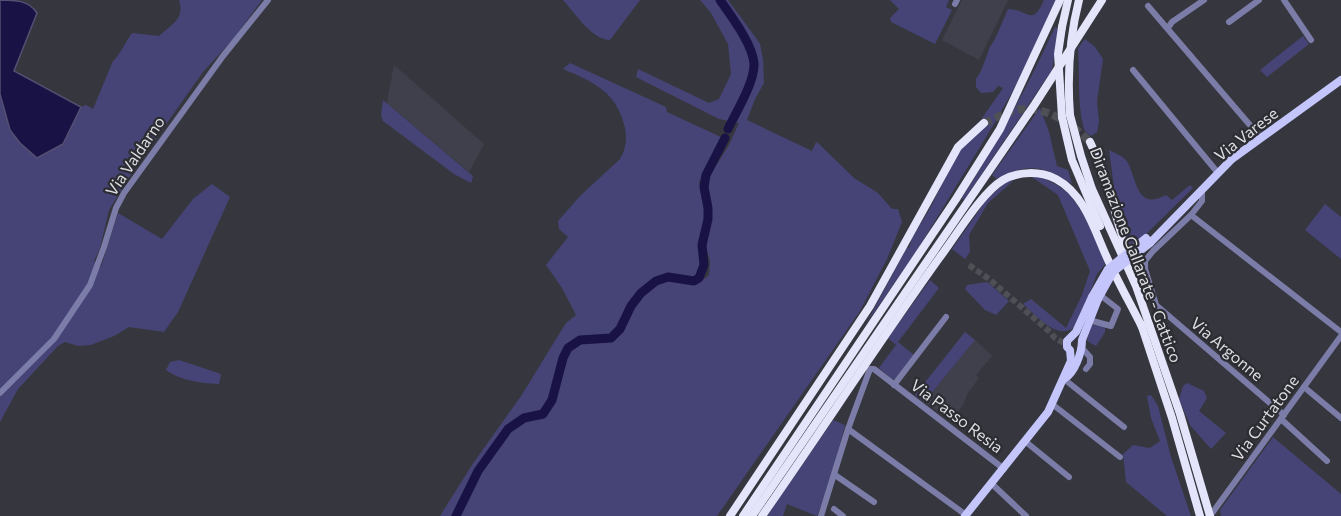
<svg xmlns="http://www.w3.org/2000/svg" width="1341" height="516" font-family="Commissioner,sans-serif">
<style>
.built{fill:#40404d}
.green{fill:#464476}
.water{fill:#191244;stroke:#544f73;stroke-width:1.5}
.lines{fill:none;stroke-linecap:round;stroke-linejoin:round}
.river{stroke:#191244;stroke-width:9}
.minor-tunnel{stroke:#4f5056;stroke-width:6;stroke-dasharray:6 3;stroke-linecap:butt}
.highway-tunnel{stroke:#4f5056;stroke-width:8;stroke-dasharray:8 4;stroke-linecap:butt}
.minor{stroke:#7c7ca9;stroke-width:6}
.major{stroke:#c3c5fb;stroke-width:8}
.highway{stroke:#e4e5fb;stroke-width:8}
.major-bridge{stroke:#c3c5fb;stroke-width:8}
.highway-bridge{stroke:#e4e5fb;stroke-width:8}
.labels{text-anchor:middle;stroke-width:4.5;stroke-linejoin:round;paint-order:stroke}
.street-label{font-size:16px;fill:#dddde1;stroke:#2c2d33}
</style>
<rect width="100%" height="100%" fill="#36373e"/>
<g class="built">
<polygon points="962,0 1008,0 979,60 942,40"/>
<polygon points="394,65 484,144 469,172 387,103"/>
<polygon points="975,340 992,356 976,375 979,378 967,394 963,405 951,420 924,402"/>
</g>
<g class="green">
<path d="M179,0H262L234,38L203,72L133,171L109,210L100,248L94,261L101,267L118,213L162,239L193,199L212,184L230,197L178,312L164,332L129,327L114,336L91,345L78,346L65,342L58,346L18,389L0,422V94L5,107L37,158L63,144L81,107L86,105L93,109L113,61C120,55 126,41 132,33L159,36C172,24 185,19 179,0Z"/>
<path d="M563,0H640L610,40C592,40 575,13 563,0Z"/>
<path d="M700,0H728L756,38L760,44L763,59L764,83L755,99L747,120L812,151L816,142L819,144L854,178L878,193L892,209H898L902,222L887,259L860,311L717,516H440L472,465L521,396L566,323L576,315L562,288L546,265L568,237L559,229L558,221L581,195L620,159C626,149 627,139 625,128C617,92 594,82 563,69L570,63L666,107L667,112L723,138L699,182L705,215L702,234L698,240L701,258L699,273C685,282 681,274 666,275C652,276 641,292 633,302L634,304C640,299 653,285 659,282C677,274 694,290 709,275L710,261L706,247L712,211L707,180L729,145L739,123L719,119L636,77L638,69L709,103L719,99L731,74L728,44L711,13Z"/>
<polygon points="890,0 949,0 946,7 952,10 935,44 891,22 890,18 899,9"/>
<path d="M1044,0H1056L1015,87L994,124L916,252L866,324L907,247L909,248L912,238L928,212L959,151L984,126L982,118L1003,88L998,86L993,92L981,93L976,87V79L981,71L990,47L996,37L1008,9C1028,9 1032,28 1044,0Z"/>
<path d="M1055,27L1058,28L1052,70L964,200L962,198C997,143 1028,86 1055,27Z"/>
<polygon points="1303,36 1309,44 1267,77 1260,70"/>
<path d="M1085,39L1095,47L1103,59L1097,101L1099,122L1097,132L1091,136C1086,133 1084,130 1083,125C1077,100 1080,73 1078,48Z"/>
<polygon points="383,100 473,176 471,183 454,174 383,121 381,115"/>
<path d="M1040,108L1049,132L1057,166L1068,170L1072,184C1044,166 1028,162 997,179L992,175Z"/>
<path d="M1109,150C1115,153 1125,157 1128,163C1137,181 1137,211 1166,195L1172,200L1190,185L1193,188L1139,241L1128,247L1116,202Z"/>
<path d="M1039,176C1050,181 1059,185 1068,193C1084,209 1096,242 1106,263L1097,274L1077,325C1059,343 1038,317 1023,304L1031,299L1066,328L1082,295L1090,271L1058,195L1032,177Z"/>
<polygon points="1007,181 1013,181 988,203 969,235 970,252 965,259 952,249 987,199"/>
<polygon points="1325,204 1341,217 1341,259 1305,230"/>
<polygon points="930,280 939,288 898,342 914,355 895,379 892,379 879,368 896,345 888,338"/>
<polygon points="987,282 1009,301 996,315 985,310 965,289 967,285"/>
<polygon points="1091,325 1105,326 1105,332 1096,346 1087,341"/>
<polygon points="965,332 975,340 924,402 915,395"/>
<path d="M179,360L221,374L219,384C201,383 181,381 166,370L170,362Z"/>
<polygon points="1187,383 1204,391 1207,398 1199,411 1226,433 1211,449 1190,425 1179,399 1183,386"/>
<polygon points="1151,395 1158,406 1171,457 1191,516 1167,516 1126,482 1123,454 1133,445 1150,448 1160,441 1151,418 1147,396"/>
<polygon points="833,420 845,425 830,483 817,516 787,504 783,516 767,516"/>
<polygon points="1273,437 1341,494 1341,516 1221,516 1220,510"/>
</g>
<path class="water" d="M0,0C14,0 29,0 37,13L14,71L81,107L63,144L37,158L20,143L10,130L0,94Z"/>
<g class="lines">
<g class="river">
<path d="M720,0C731,16 752,43 754,63C755,82 736,112 728,129"/>
<polyline points="456,516 478,471 508,429 524,418 543,414 552,400 563,358 568,348 580,340 611,338 620,329 631,306 641,293 656,281 668,277 694,281 699,278 704,265 702,245 708,219 708,208 704,187 706,175 725,138"/>
</g>
<polyline class="minor-tunnel" points="969,265 989,279 1050,332 1055,338 1067,345"/>
<path class="highway-tunnel" d="M984,123C996,118 1011,109 1024,109C1050,108 1073,125 1090,142"/>
<g class="minor">
<polyline points="1284,0 1311,40"/>
<polyline points="955,4 957,0"/>
<polyline points="1148,6 1261,138"/>
<polyline points="1229,22 1259,0"/>
<polyline points="1168,28 1172,22 1204,0"/>
<polyline points="1133,70 1218,173"/>
<polyline points="1202,189 1202,201 1191,215 1341,332"/>
<polyline points="1191,215 1153,251 1145,261 1145,269 1156,305 1284,415"/>
<polyline points="1089,320 1111,326 1118,309 1100,295"/>
<polyline points="1081,347 1090,357 1090,364 1086,369"/>
<polyline points="1064,379 1124,427"/>
<polyline points="894,385 946,317"/>
<polyline points="1304,387 1341,418"/>
<polyline points="0,393 54,339 90,285 104,247 116,208 124,193 223,56 268,0"/>
<polyline points="1052,404 1120,457"/>
<polyline points="1281,419 1327,461"/>
<polyline points="848,429 966,515"/>
<polyline points="1026,442 1069,477"/>
<polyline points="835,475 874,502"/>
<polyline points="992,484 1026,516"/>
<polyline points="834,509 843,516"/>
<polyline points="821,516 848,429 870,369 874,369 1004,469"/>
<polyline points="1210,516 1341,336"/>
</g>
<g class="major">
<polyline points="1150,243 1232,159 1341,80"/>
<path d="M1064,379C1075,373 1082,352 1082,340L1098,299"/>
<polyline points="965,516 1048,412 1071,361 1070,350 1067,347 1067,341 1076,332 1092,297"/>
</g>
<g class="highway">
<polyline points="1062,27 1068,0"/>
<polyline points="1070,115 1081,156 1092,189 1136,286 1180,414 1210,516"/>
<polyline points="1062,117 1072,160 1100,226"/>
<polyline points="1090,142 1103,170 1128,257"/>
<polyline points="1141,324 1172,418 1200,516"/>
<polyline points="730,516 870,306 958,147 984,123"/>
<polyline points="743,516 956,199 1000,129 1060,0"/>
<polyline points="752,516 1035,104 1102,0"/>
<path d="M762,516C822,430 879,342 940,257C956,236 981,193 1003,180C1019,171 1040,171 1056,179C1086,195 1095,233 1109,262C1119,284 1131,305 1142,327"/>
</g>
<g class="major-bridge">
<polyline points="1092,297 1108,269 1146,238"/>
<polyline points="1098,299 1113,272 1150,243"/>
</g>
<g class="highway-bridge">
<path d="M1070,115C1067,75 1069,39 1079,0"/>
<polyline points="1062,117 1058,54 1062,27"/>
</g>
</g>
<g class="labels">
<g class="street-label">
<text transform="translate(1246 134) rotate(-38)" y="6">Via Varese</text>
<text transform="translate(135 156) rotate(-56)" y="6">Via Valdarno</text>
<text transform="translate(1136 255) rotate(69)" y="6">Diramazione Gallarate - Gattico</text>
<text transform="translate(1227 349) rotate(40)" y="6">Via Argonne</text>
<text transform="translate(957 416) rotate(37)" y="6">Via Passo Resia</text>
<text transform="translate(1265 418) rotate(-54)" y="6">Via Curtatone</text>
</g>
</g>
</svg>
